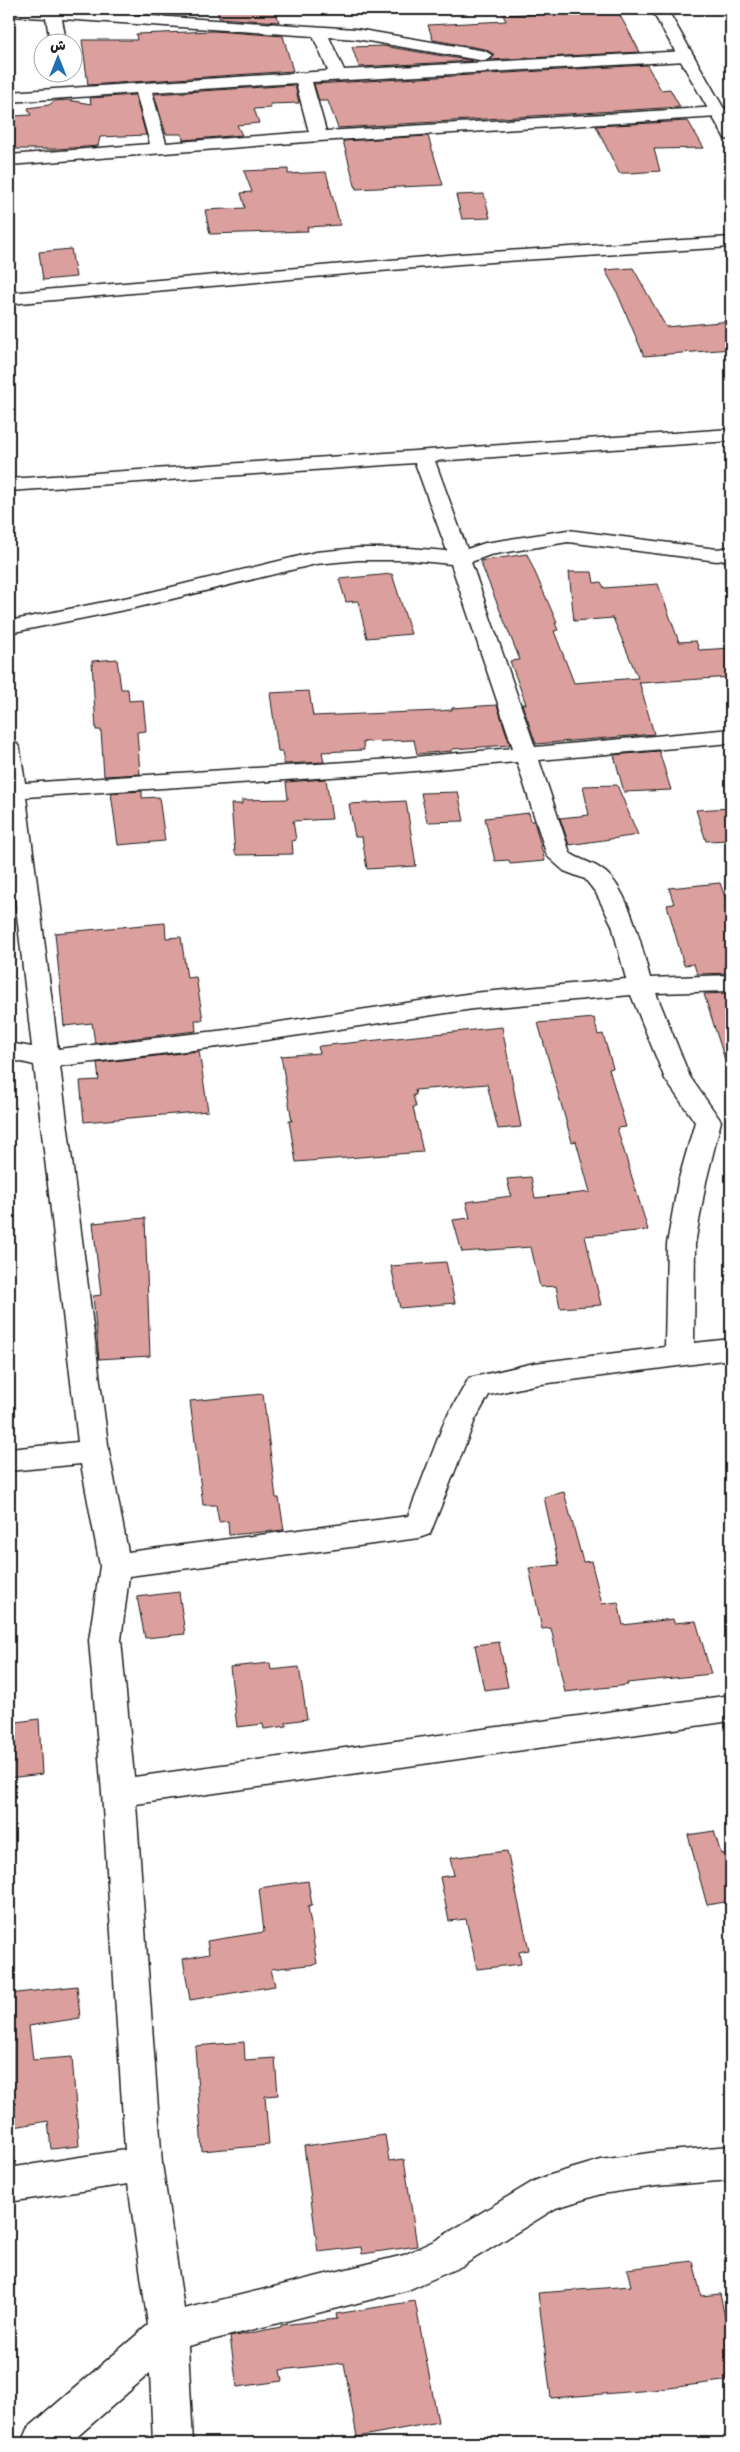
<svg xmlns="http://www.w3.org/2000/svg" width="740" height="2452" font-family="'Shantell Sans','Playpen Sans Arabic',sans-serif">
<style>
.building{fill:#dba09e;stroke:#1c1c1c}
.lines{fill:none;stroke-linecap:round;stroke-linejoin:round}
.minor-casing{stroke:#1c1c1c;stroke-width:3}
.tertiary-casing{stroke:#1c1c1c;stroke-width:3}
.minor{fill:#fff;fill-rule:evenodd}
.tertiary{fill:#fff;fill-rule:evenodd}
</style>
<rect width="100%" height="100%" fill="#fff"/>
<filter id="ink" filterUnits="userSpaceOnUse"><feTurbulence type="fractalNoise" baseFrequency=".02" numOctaves="2"/><feDisplacementMap in="SourceGraphic" scale="10" xChannelSelector="R" yChannelSelector="G"/><feConvolveMatrix kernelMatrix="1 2 1 2 8 2 1 2 1" color-interpolation-filters="sRGB"/></filter>
<g filter="url(#ink)">
<g class="building">
<polygon points="217,9 275,9 279,22 219,18"/>
<polygon points="617,10 640,52 490,60 495,55 485,49 433,40 428,25 506,21 503,15"/>
<polygon points="214,31 283,36 293,71 88,85 82,40 137,40 136,34"/>
<polygon points="383,46 473,61 359,67 352,47"/>
<polygon points="647,65 661,90 670,89 680,107 338,128 328,101 319,101 314,84"/>
<polygon points="295,85 299,103 270,104 271,108 254,109 259,123 237,125 242,135 183,140 182,134 166,134 154,94"/>
<polygon points="135,95 146,135 100,137 98,146 57,149 10,149 10,124 13,124 14,116 31,115 28,108 49,105 55,101 68,100 91,104 90,98"/>
<polygon points="688,121 704,148 654,149 660,171 630,173 619,173 596,126"/>
<polygon points="428,136 443,185 356,189 343,141"/>
<polygon points="288,169 288,174 326,172 340,225 307,227 308,231 210,234 205,210 245,208 241,193 252,192 244,171"/>
<polygon points="484,194 490,218 462,219 456,195"/>
<polygon points="71,249 76,277 43,280 39,252"/>
<polygon points="633,268 666,327 731,321 731,349 644,356 616,290 605,270"/>
<polygon points="527,554 557,623 555,623 558,630 554,631 574,683 638,678 613,618 574,621 569,572 592,572 594,583 601,582 604,588 658,584 679,642 696,641 699,650 731,648 731,677 640,683 639,681 654,734 536,744 522,704 526,704 510,661 520,660 480,561"/>
<polygon points="392,574 411,634 367,638 358,601 346,602 339,579"/>
<polygon points="117,659 121,689 128,689 129,701 143,700 146,731 137,732 140,774 104,776 101,730 96,730 92,661"/>
<polygon points="309,691 313,716 438,711 452,710 452,708 497,705 510,745 452,749 452,751 417,754 414,740 363,742 364,750 322,752 324,762 284,764 282,751 278,751 270,693"/>
<polygon points="659,751 671,790 624,792 614,755"/>
<polygon points="326,779 332,819 293,821 296,840 292,841 293,854 237,855 235,853 231,804 242,804 242,800 288,799 286,782"/>
<polygon points="617,785 638,835 569,845 560,818 589,815 583,786"/>
<polygon points="142,791 142,798 159,797 165,841 118,845 111,793"/>
<polygon points="458,792 464,821 427,822 421,793"/>
<polygon points="406,801 416,866 367,869 362,837 355,837 349,804"/>
<polygon points="731,808 731,840 706,841 696,810"/>
<polygon points="529,813 531,821 534,821 545,861 510,864 509,860 495,861 485,818"/>
<polygon points="720,883 731,914 731,973 697,974 694,964 684,965 667,905 674,904 669,888"/>
<polygon points="165,923 166,938 181,937 187,978 196,977 203,1020 195,1020 196,1031 95,1043 92,1023 64,1026 55,933"/>
<polygon points="731,993 731,1062 726,1063 704,994"/>
<polygon points="594,1018 598,1035 603,1034 613,1068 609,1069 626,1127 617,1128 648,1230 585,1236 601,1305 560,1308 556,1286 540,1287 531,1247 462,1252 453,1220 470,1218 466,1202 511,1196 507,1179 531,1177 535,1198 590,1192 576,1141 572,1142 538,1023"/>
<polygon points="502,1027 521,1127 498,1129 487,1084 415,1090 416,1095 413,1095 416,1107 413,1107 423,1152 296,1162 289,1121 292,1121 281,1056 320,1053 318,1047 320,1046"/>
<polygon points="199,1051 208,1111 84,1122 80,1081 99,1080 97,1063"/>
<polygon points="145,1218 150,1356 99,1359 93,1296 101,1295 93,1223"/>
<polygon points="446,1262 455,1303 400,1308 391,1266"/>
<polygon points="263,1394 276,1498 279,1498 284,1530 229,1535 228,1521 219,1522 216,1505 203,1505 190,1401"/>
<polygon points="564,1492 583,1562 591,1561 602,1604 618,1602 623,1625 673,1619 674,1623 696,1621 711,1674 627,1683 628,1685 565,1692 551,1628 542,1629 529,1568 559,1565 544,1497"/>
<polygon points="179,1592 185,1634 145,1638 137,1597"/>
<polygon points="499,1642 508,1687 484,1690 475,1645"/>
<polygon points="270,1663 271,1670 299,1667 307,1719 286,1722 287,1726 264,1729 263,1724 237,1727 230,1667"/>
<polygon points="39,1719 42,1774 9,1778 9,1723"/>
<polygon points="714,1831 721,1854 731,1853 731,1901 707,1905 688,1835"/>
<polygon points="507,1851 529,1950 519,1952 521,1964 477,1969 466,1919 449,1921 440,1877 454,1875 450,1858"/>
<polygon points="308,1881 312,1905 308,1906 317,1964 271,1969 275,1986 190,2000 183,1959 209,1954 207,1941 264,1932 259,1888"/>
<polygon points="77,1986 80,2018 29,2026 33,2060 72,2057 79,2146 51,2149 48,2121 9,2128 9,1994"/>
<polygon points="244,2042 245,2060 275,2058 278,2095 265,2096 269,2145 202,2151 195,2046"/>
<polygon points="385,2135 389,2161 404,2159 417,2246 362,2254 361,2247 318,2252 304,2146"/>
<polygon points="693,2261 701,2296 720,2294 731,2346 731,2380 653,2390 551,2398 538,2293 631,2286 627,2269"/>
<polygon points="415,2301 438,2422 357,2437 344,2363 280,2370 282,2381 237,2387 230,2337 281,2327 281,2325 337,2319 336,2314"/>
</g>
<g class="lines">
<g class="minor-casing">
<g id="minor">
<path d="M9,9H45L356,29L485,51L493,56L485,61L356,39L329,37L344,70L686,51L694,56L686,61L312,82L326,131L719,107L725,108L727,112L725,116L719,117L319,141L9,165V155L150,144L136,93L9,102V92L328,71L313,36L62,19L66,42H50L46,18L9,16ZM296,83L309,132L166,143L152,92Z"/>
<polygon points="731,237 731,247 460,264 9,304 9,293 460,254"/>
<path d="M731,429V441L435,461L467,549L485,543L568,530L717,549L731,547V559L717,561L568,542L490,555L471,562L535,747L731,729V743L539,760L570,853C580,860 591,862 601,869C629,886 642,948 650,978L731,975V991L656,993L690,1077L721,1121L706,1182L695,1244L694,1343L731,1339V1359L534,1385L489,1395L475,1420L430,1534L419,1538L129,1576L121,1640L134,1777L731,1695V1721L136,1804L162,2164L184,2309L404,2255L436,2240L534,2181L547,2176L601,2160L656,2152L731,2146V2180L656,2186L601,2194L556,2208L462,2266L408,2290L188,2346L193,2443H153L150,2373L70,2443H21L27,2429L148,2325L128,2184L9,2202V2168L125,2150L102,1793L89,1640L100,1566L81,1464L9,1471V1449L78,1442L34,1065L9,1059V1043L32,1047L9,845V742L17,744L20,749L25,783L392,759L513,748L451,564L409,560H358L316,564L139,607L9,633V621L139,595L316,552L358,548H409L447,551L415,463L9,491V479ZM517,762L547,856L564,871L585,879L596,893L612,925L626,979L473,993L226,1030L58,1049L26,797L392,773ZM631,995L665,1079L695,1122L678,1182L667,1244L665,1347L534,1363L469,1378L445,1420L408,1516L128,1552L109,1452L60,1066L226,1046L473,1009Z"/>
</g>
</g>
<g class="tertiary-casing">
<polygon id="tertiary" points="651,9 667,9 731,121 731,140 725,139 723,135"/>
</g>
<use href="#minor" class="minor"/>
<use href="#tertiary" class="tertiary"/>
</g>
</g>
<rect width="740" height="2452" fill="none" stroke="#fff" stroke-width="30"/>
<rect x="15" y="15" width="710" height="2422" fill="none" stroke="#1c1c1c" stroke-width="2" filter="url(#ink)"/>
<g transform="translate(58 58)"><circle r="24" fill="#ffffff" stroke="#a4a4a4"/>
<path d="M0-4L9 19L0 12L-9 19Z" fill="#1f6fb2"/>
<text y="-8" font-size="14" font-weight="bold" text-anchor="middle" fill="#1c1c1c">ش</text>
</g>
</svg>
